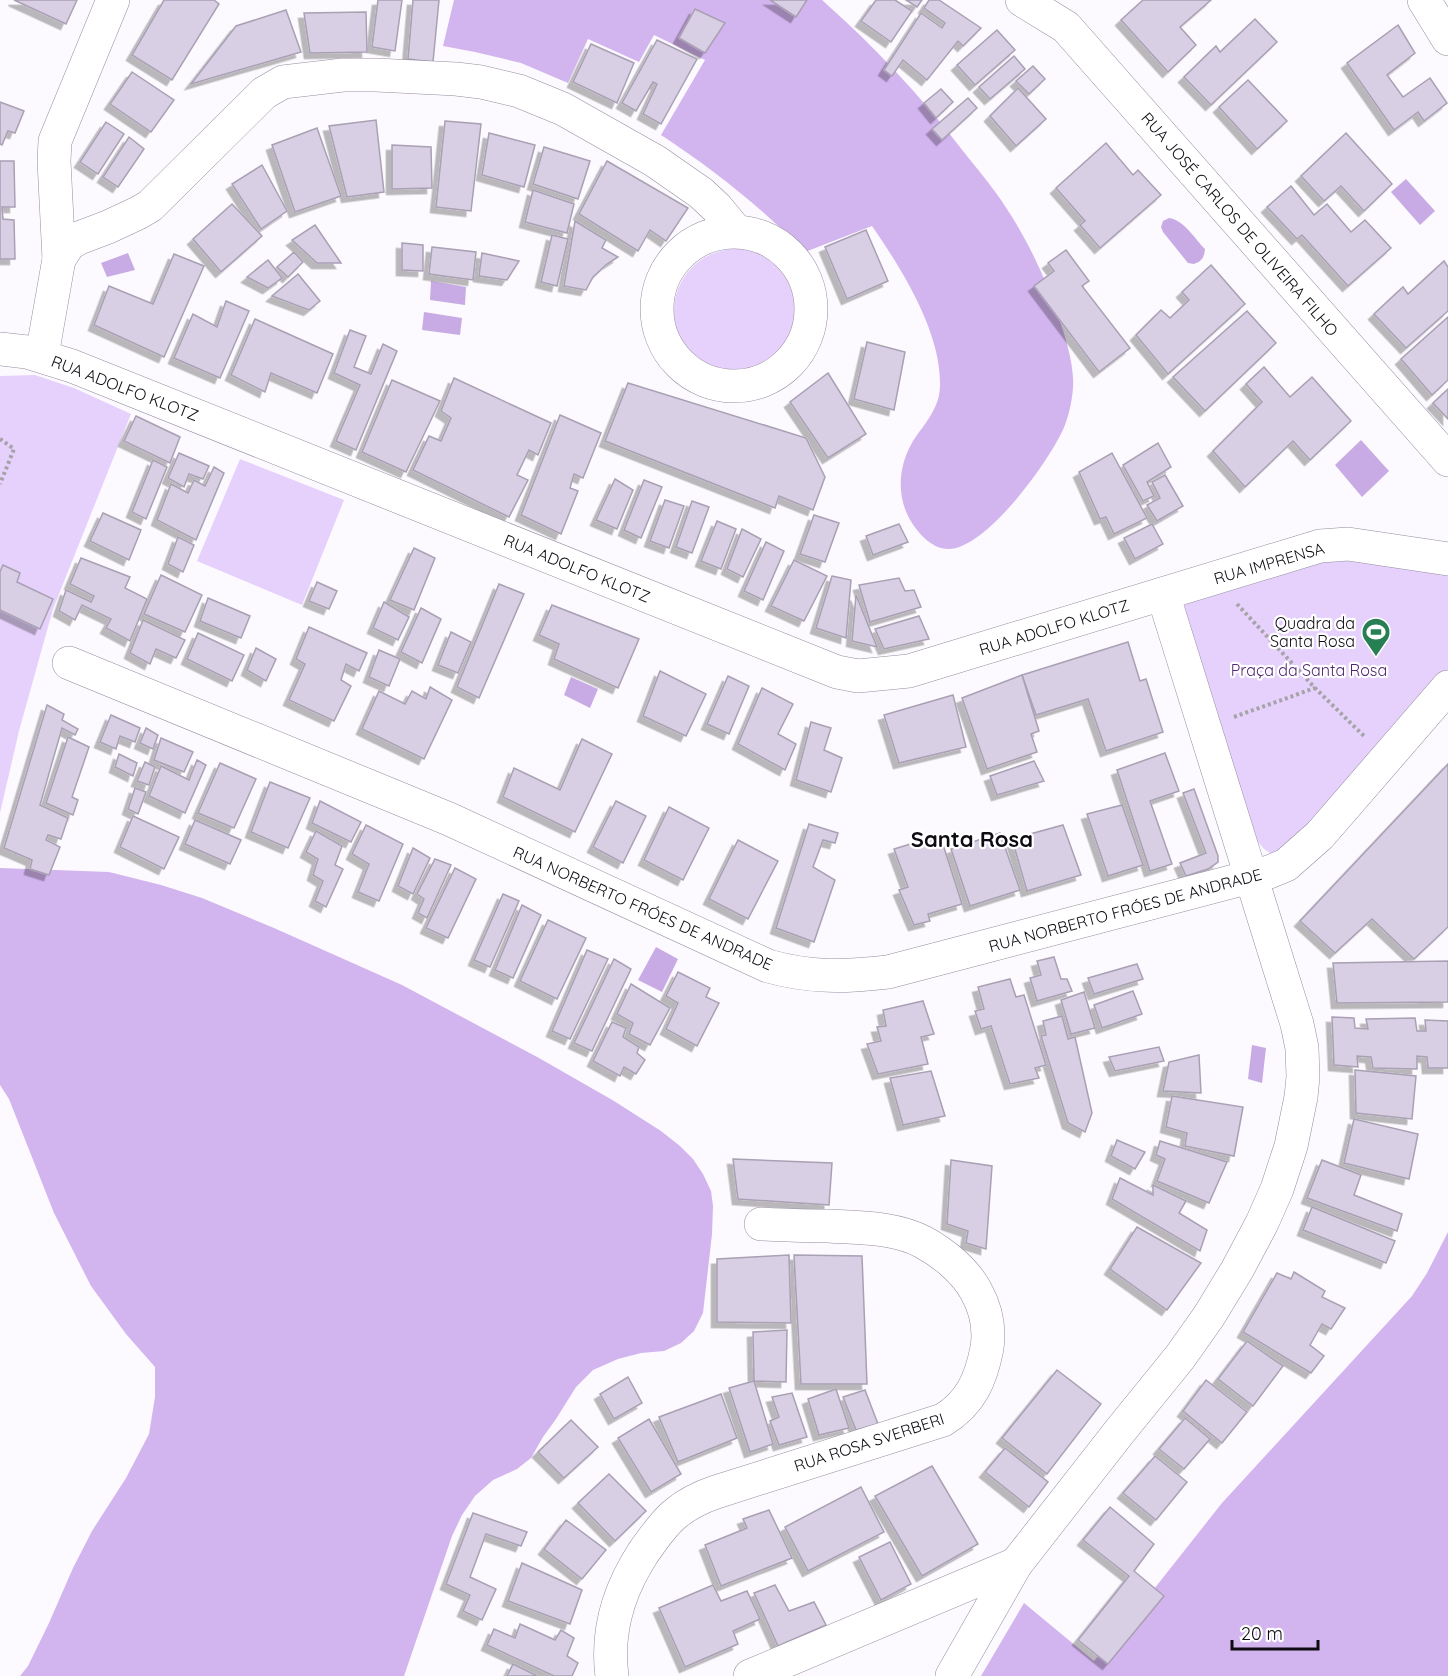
<svg xmlns="http://www.w3.org/2000/svg" width="1448" height="1676" font-family="Quicksand,sans-serif">
<style>
.green{fill:#e6d1fc}
.forest{fill:#d2b4ef}
.water{fill:#c8abe5}
.building{fill:#d9cfe4;stroke:#a9a0b4;stroke-width:1.5;filter:url(#shadow)}
.lines{fill:none;stroke-linecap:round;stroke-linejoin:round}
.street-casing{stroke:#968ca0;stroke-width:34}
.secondary-casing{stroke:#968ca0;stroke-width:34}
.path{stroke:#a5a3a8;stroke-width:4;stroke-dasharray:3 3;stroke-linecap:butt}
.street{stroke:#fff;stroke-width:33}
.secondary{stroke:#fff;stroke-width:33}
.labels{text-anchor:middle;stroke-width:4.5;stroke-linejoin:round;paint-order:stroke}
.street-label{font-size:16px;fill:#0e0b12;stroke:#fff}
.poi-label{font-size:16px;fill:#0e0b12;stroke:#fff;text-anchor:end}
.park-label{font-size:16px;fill:#4e276c;stroke:#fff}
.district-label{font-size:22px;font-weight:bold;fill:#0e0b12;stroke:#fff}
</style>
<defs>
<filter id="shadow"><feDropShadow dx="-5.5" dy="5.5" stdDeviation="0" flood-color="#0004"/></filter>
</defs>
<rect width="100%" height="100%" fill="#fcfafe"/>
<g class="green">
<circle cx="736" cy="311" r="62"/>
<polygon points="35,375 74,388 131,414 53,609 19,731 0,813 0,376"/>
<polygon points="240,459 344,500 302,605 197,561"/>
<polygon points="1339,552 1448,564 1448,673 1299,844 1274,856 1264,849 1254,837 1183,610 1185,605 1193,595"/>
</g>
<g class="forest">
<path d="M454,0H822C875,47 920,95 963,151C974,165 986,179 996,193C1023,230 1046,277 1060,321C1066,339 1072,359 1073,378C1074,392 1070,412 1065,425C1052,458 986,550 948,549C936,549 925,540 917,530C896,504 896,470 913,441C925,423 940,408 940,385C941,331 901,268 872,226L805,252C762,208 713,169 661,135L705,60L654,35L639,62L588,39L568,83L521,63L475,52L443,46Z"/>
<polygon points="0,868 109,872 161,885 202,898 274,928 402,985 539,1058 614,1101 661,1131 680,1146 693,1159 703,1174 711,1191 713,1206 712,1234 703,1313 694,1331 681,1343 664,1351 641,1353 618,1359 593,1370 576,1387 556,1419 543,1437 531,1458 517,1469 493,1480 475,1496 462,1515 452,1536 404,1676 20,1676 28,1666 49,1623 73,1568 92,1531 126,1478 149,1434 155,1397 155,1367 126,1334 91,1286 54,1213 9,1099 0,1085"/>
<polygon points="1448,1232 1448,1676 981,1676 1024,1603 1094,1661 1158,1584 1222,1503 1412,1296 1427,1273"/>
</g>
<g class="water">
<polygon points="1406,179 1435,211 1420,225 1391,192"/>
<path d="M1169,218C1184,220 1195,239 1205,249C1204,258 1202,261 1194,264L1188,263L1163,232L1161,227L1163,221Z"/>
<polygon points="128,253 135,270 107,277 101,263"/>
<polygon points="431,281 466,287 465,305 430,300"/>
<polygon points="424,312 462,318 460,335 422,330"/>
<polygon points="1361,440 1389,471 1362,497 1335,465"/>
<polygon points="571,677 598,689 590,708 564,695"/>
<polygon points="656,947 678,959 662,992 638,980"/>
<polygon points="1252,1045 1266,1048 1262,1083 1248,1079"/>
</g>
<g class="building">
<polygon points="14,0 77,0 66,24"/>
<polygon points="164,0 214,0 219,4 172,80 132,55"/>
<polygon points="378,0 402,0 395,51 372,47"/>
<polygon points="413,0 439,0 433,62 408,59"/>
<polygon points="770,0 807,0 796,17"/>
<polygon points="876,0 895,0 912,11 891,42 861,21"/>
<polygon points="906,0 922,0 917,7"/>
<polygon points="929,0 939,0 981,28 963,46 958,41 927,80 903,60 892,76 884,70 921,13 942,28 945,23 924,8"/>
<polygon points="1143,0 1211,0 1180,27 1196,45 1168,72 1121,20"/>
<polygon points="695,9 725,23 705,53 679,38"/>
<polygon points="286,10 301,52 191,84 236,26"/>
<polygon points="366,12 367,52 310,53 304,13"/>
<polygon points="1255,19 1277,42 1211,105 1184,77 1216,46 1220,52"/>
<polygon points="1398,25 1415,53 1387,75 1403,97 1430,78 1447,103 1424,121 1418,112 1394,130 1347,63"/>
<polygon points="997,30 1015,50 975,85 957,65"/>
<polygon points="657,40 697,59 661,124 643,114 657,84 653,82 636,111 622,103"/>
<polygon points="591,44 634,63 617,103 573,82"/>
<polygon points="1014,56 1025,69 990,99 979,87"/>
<polygon points="1033,66 1045,79 1029,94 1016,81"/>
<polygon points="132,72 174,100 151,132 110,104"/>
<polygon points="1248,80 1287,121 1257,149 1219,107"/>
<polygon points="1018,88 1046,119 1016,146 990,116"/>
<polygon points="941,89 953,102 936,118 924,103"/>
<polygon points="968,98 977,108 942,140 932,129"/>
<polygon points="0,102 24,111 15,133 8,131 2,145 0,144"/>
<polygon points="376,120 384,192 347,197 329,126"/>
<polygon points="445,121 481,124 471,211 436,207"/>
<polygon points="106,122 124,134 98,174 80,162"/>
<polygon points="317,128 341,196 295,212 272,145"/>
<polygon points="489,133 535,145 524,187 482,175"/>
<polygon points="1346,133 1392,184 1364,211 1341,186 1324,201 1301,176"/>
<polygon points="129,137 144,149 118,187 103,177"/>
<polygon points="1106,143 1133,175 1138,170 1161,195 1100,248 1080,225 1085,221 1056,188"/>
<polygon points="392,145 431,147 432,188 392,189"/>
<polygon points="544,147 590,161 578,199 533,184"/>
<polygon points="0,161 14,161 15,207 2,207 3,219 14,220 15,259 0,259"/>
<polygon points="607,161 688,208 666,241 650,230 638,251 579,214"/>
<polygon points="262,165 287,211 261,229 232,184"/>
<polygon points="1291,186 1314,215 1327,204 1351,232 1365,220 1391,248 1348,286 1302,235 1297,239 1267,207"/>
<polygon points="533,190 574,204 567,233 525,222"/>
<polygon points="232,204 262,236 221,272 193,239"/>
<polygon points="575,221 606,240 602,248 618,257 607,264 593,277 586,290 564,286"/>
<polygon points="315,225 341,263 317,263 292,240"/>
<polygon points="866,230 888,281 847,299 825,247"/>
<polygon points="552,235 568,239 557,286 541,282"/>
<polygon points="402,243 423,245 423,271 402,270"/>
<polygon points="432,247 476,252 473,280 429,274"/>
<polygon points="1066,250 1089,281 1082,286 1130,348 1099,372 1034,286 1054,271 1048,263"/>
<polygon points="294,252 303,262 288,277 277,267"/>
<polygon points="482,253 519,261 507,280 479,276"/>
<polygon points="174,254 204,266 164,357 94,325 109,286 153,304"/>
<polygon points="268,260 282,278 268,288 247,277"/>
<polygon points="1444,261 1448,267 1448,311 1406,348 1374,314 1403,287 1408,294"/>
<polygon points="1211,265 1245,304 1168,374 1136,335 1161,310 1170,318 1189,300 1182,292"/>
<polygon points="298,274 320,301 309,310 272,296"/>
<polygon points="226,301 249,311 220,378 174,358 193,314 217,327"/>
<polygon points="1247,311 1276,343 1205,411 1173,377"/>
<polygon points="1448,317 1448,380 1432,395 1401,359"/>
<polygon points="255,319 333,354 317,393 271,373 265,392 231,375"/>
<polygon points="350,330 366,336 354,367 371,374 383,344 397,351 356,450 336,441 360,385 334,373"/>
<polygon points="867,342 905,352 894,410 854,399"/>
<polygon points="1264,367 1290,397 1312,377 1351,421 1310,460 1293,441 1245,487 1213,451 1262,402 1246,384"/>
<polygon points="828,373 866,434 828,458 790,402"/>
<polygon points="454,378 551,423 538,455 529,450 517,475 528,480 509,517 413,470 429,436 441,441 451,418 441,411"/>
<polygon points="392,380 440,401 406,472 362,452"/>
<polygon points="628,383 806,438 825,477 813,510 779,496 775,508 605,441"/>
<polygon points="1448,389 1448,419 1433,403"/>
<polygon points="560,415 601,433 583,478 574,474 570,488 578,491 561,534 521,515"/>
<polygon points="136,416 180,437 170,463 124,441"/>
<polygon points="1158,443 1171,467 1147,482 1154,496 1143,501 1123,465"/>
<polygon points="179,453 209,466 203,479 189,474 184,487 168,478"/>
<polygon points="1112,453 1147,518 1114,534 1106,517 1100,519 1079,472"/>
<polygon points="153,460 167,467 146,519 132,512"/>
<polygon points="214,467 224,473 196,540 157,520 171,484 188,493 194,480 205,486"/>
<polygon points="1165,475 1183,506 1157,521 1147,505 1160,498 1152,482"/>
<polygon points="615,479 633,490 617,529 596,520"/>
<polygon points="644,480 662,487 641,538 624,530"/>
<polygon points="665,500 684,506 669,548 650,541"/>
<polygon points="692,501 709,507 692,553 676,547"/>
<polygon points="103,513 141,530 129,560 90,541"/>
<polygon points="814,515 839,523 825,562 800,554"/>
<polygon points="717,521 736,529 721,569 701,561"/>
<polygon points="899,524 908,542 873,555 866,536"/>
<polygon points="1152,524 1163,544 1135,559 1124,538"/>
<polygon points="742,529 761,539 743,577 727,569"/>
<polygon points="178,537 194,545 183,572 168,564"/>
<polygon points="766,542 784,551 763,600 744,591"/>
<polygon points="414,548 435,558 414,610 390,600"/>
<polygon points="81,558 130,577 125,588 147,599 130,641 106,628 111,619 82,605 75,620 59,611 66,590 91,602 94,596 70,584"/>
<polygon points="794,560 827,576 804,621 771,606"/>
<polygon points="3,565 20,573 17,582 53,599 40,629 0,610 0,572"/>
<polygon points="161,575 202,595 185,632 144,614"/>
<polygon points="832,576 851,580 846,638 816,628"/>
<polygon points="899,578 905,591 914,590 921,607 870,622 859,585"/>
<polygon points="317,582 337,591 329,609 309,601"/>
<polygon points="499,584 524,594 479,698 457,687"/>
<polygon points="856,595 877,647 852,641"/>
<polygon points="208,598 250,616 241,638 200,621"/>
<polygon points="384,602 409,617 398,640 373,628"/>
<polygon points="552,605 639,639 618,688 554,659 559,644 539,635"/>
<polygon points="421,608 441,619 422,663 401,652"/>
<polygon points="919,616 929,639 884,649 875,629"/>
<polygon points="143,620 185,640 176,658 156,649 150,664 130,653"/>
<polygon points="309,627 367,653 359,671 346,664 341,680 351,686 334,721 289,700 305,664 296,659"/>
<polygon points="451,632 471,642 458,673 438,665"/>
<polygon points="198,633 244,655 232,681 187,659"/>
<polygon points="1128,642 1140,681 1146,679 1163,732 1106,751 1088,699 1036,715 1022,675"/>
<polygon points="256,648 276,659 266,681 247,670"/>
<polygon points="379,650 400,659 389,686 369,677"/>
<polygon points="660,671 706,694 686,736 643,716"/>
<polygon points="1022,675 1039,731 1031,734 1037,752 987,769 962,698"/>
<polygon points="728,676 749,686 729,734 707,724"/>
<polygon points="430,687 452,700 424,759 362,729 379,691 405,704 412,691 426,699"/>
<polygon points="762,688 793,704 778,734 796,744 785,770 738,744"/>
<polygon points="953,695 966,747 899,763 884,715"/>
<polygon points="47,705 64,714 62,720 78,729 75,735 62,728 40,805 68,818 61,839 48,835 46,840 60,847 49,875 30,869 32,860 4,848"/>
<polygon points="111,715 140,728 135,742 120,736 116,749 100,742"/>
<polygon points="811,722 831,728 824,750 842,758 831,792 796,780"/>
<polygon points="146,728 158,735 153,749 140,743"/>
<polygon points="68,737 89,747 72,797 78,800 73,815 46,803"/>
<polygon points="161,738 193,752 184,772 154,760"/>
<polygon points="582,739 612,754 575,832 503,797 514,768 560,790"/>
<polygon points="1165,753 1179,791 1150,801 1172,864 1150,871 1117,770"/>
<polygon points="119,754 137,763 133,776 115,767"/>
<polygon points="197,760 206,765 185,813 149,796 161,766 189,780"/>
<polygon points="1034,761 1044,781 997,795 990,776"/>
<polygon points="145,762 155,767 149,785 137,781"/>
<polygon points="220,763 256,779 234,828 198,813"/>
<polygon points="1448,764 1448,927 1414,959 1372,919 1335,953 1300,921"/>
<polygon points="270,782 310,798 288,848 251,832"/>
<polygon points="135,788 146,792 138,814 128,809"/>
<polygon points="1194,789 1218,856 1218,862 1208,869 1186,876 1180,863 1206,853 1183,793"/>
<polygon points="320,801 361,822 351,842 312,823"/>
<polygon points="616,801 646,816 623,863 593,847"/>
<polygon points="1122,805 1143,865 1108,876 1087,814"/>
<polygon points="669,807 709,828 683,880 644,860"/>
<polygon points="133,816 179,837 164,869 120,847"/>
<polygon points="195,820 241,840 230,864 185,844"/>
<polygon points="809,824 838,833 835,843 823,840 813,867 835,880 814,942 776,928"/>
<polygon points="366,825 403,844 379,901 358,892 369,864 352,854"/>
<polygon points="1063,825 1081,875 1027,891 1012,839"/>
<polygon points="316,831 342,846 335,865 343,869 326,907 315,901 323,881 313,875 318,859 306,852"/>
<polygon points="1000,833 1020,890 970,906 951,849"/>
<polygon points="940,835 962,904 928,914 930,921 914,925 899,890 908,887 894,849"/>
<polygon points="738,840 778,861 748,919 709,899"/>
<polygon points="413,848 430,858 413,894 398,886"/>
<polygon points="435,859 451,865 427,918 418,913 424,899 417,894"/>
<polygon points="455,868 476,879 448,938 426,928"/>
<polygon points="503,894 519,901 490,967 474,960"/>
<polygon points="522,905 541,915 513,978 495,970"/>
<polygon points="548,920 586,938 557,999 520,981"/>
<polygon points="587,950 608,959 570,1039 552,1031"/>
<polygon points="1054,957 1061,979 1067,979 1072,991 1037,1001 1030,978 1041,975 1037,961"/>
<polygon points="614,959 631,969 592,1051 574,1043"/>
<polygon points="1448,961 1448,1002 1337,1003 1333,963"/>
<polygon points="1137,964 1143,979 1094,994 1088,978"/>
<polygon points="678,972 710,988 706,997 719,1003 697,1046 666,1029 678,1003 666,996"/>
<polygon points="1010,979 1016,997 1024,995 1046,1065 1035,1068 1039,1078 1010,1084 991,1026 981,1029 975,1011 984,1009 978,987"/>
<polygon points="631,984 670,1008 650,1045 629,1034 633,1023 617,1014"/>
<polygon points="1133,991 1142,1014 1102,1028 1094,1005"/>
<polygon points="1084,992 1095,1028 1071,1034 1061,1000"/>
<polygon points="923,1001 934,1034 921,1037 928,1064 878,1074 867,1044 881,1041 877,1027 886,1026 883,1010"/>
<polygon points="1062,1016 1068,1039 1075,1037 1092,1113 1085,1132 1068,1123 1041,1036 1046,1035 1043,1021"/>
<polygon points="1332,1017 1354,1018 1355,1028 1368,1029 1366,1019 1415,1018 1417,1031 1426,1031 1425,1020 1448,1021 1448,1068 1428,1068 1427,1057 1417,1056 1417,1069 1373,1068 1371,1057 1357,1056 1358,1067 1334,1065"/>
<polygon points="612,1022 626,1028 623,1037 639,1047 637,1053 645,1060 636,1074 624,1067 620,1076 593,1061"/>
<polygon points="1159,1047 1164,1061 1115,1071 1109,1057"/>
<polygon points="1199,1055 1201,1093 1163,1091 1169,1062"/>
<polygon points="1355,1070 1416,1076 1412,1119 1356,1113"/>
<polygon points="931,1071 945,1116 903,1125 890,1078"/>
<polygon points="1172,1096 1243,1107 1234,1156 1185,1146 1187,1133 1166,1127"/>
<polygon points="1354,1119 1418,1134 1409,1179 1344,1163"/>
<polygon points="1117,1140 1145,1152 1135,1169 1111,1156"/>
<polygon points="1160,1141 1227,1162 1209,1203 1157,1181 1165,1159 1156,1155"/>
<polygon points="733,1159 832,1163 829,1205 738,1199"/>
<polygon points="951,1160 992,1166 986,1249 966,1243 968,1231 947,1224"/>
<polygon points="1322,1160 1361,1175 1354,1195 1402,1214 1397,1231 1307,1198"/>
<polygon points="1120,1178 1153,1195 1153,1185 1186,1201 1179,1213 1207,1230 1200,1251 1112,1199"/>
<polygon points="1312,1207 1395,1241 1386,1263 1303,1230"/>
<polygon points="1137,1227 1201,1263 1167,1310 1110,1269"/>
<polygon points="789,1255 791,1323 717,1322 717,1259"/>
<polygon points="794,1255 862,1256 867,1384 801,1384"/>
<polygon points="1294,1272 1325,1291 1322,1297 1345,1308 1331,1329 1322,1324 1310,1345 1324,1356 1311,1373 1243,1332 1277,1273 1291,1279"/>
<polygon points="787,1330 786,1382 754,1381 753,1332"/>
<polygon points="1247,1341 1283,1366 1253,1406 1218,1379"/>
<polygon points="1057,1370 1101,1404 1047,1474 1002,1438"/>
<polygon points="628,1377 642,1403 614,1419 600,1394"/>
<polygon points="1206,1380 1247,1412 1222,1443 1183,1411"/>
<polygon points="754,1381 773,1444 750,1452 729,1388"/>
<polygon points="836,1389 849,1428 819,1435 808,1399"/>
<polygon points="865,1390 878,1424 856,1430 843,1397"/>
<polygon points="792,1393 807,1437 779,1445 770,1421 779,1417 772,1397"/>
<polygon points="721,1394 737,1438 678,1462 659,1417"/>
<polygon points="1185,1418 1210,1439 1184,1469 1159,1449"/>
<polygon points="649,1419 681,1474 651,1492 618,1438"/>
<polygon points="571,1420 598,1447 564,1478 538,1452"/>
<polygon points="1005,1448 1048,1482 1029,1507 985,1472"/>
<polygon points="1155,1456 1187,1482 1156,1520 1123,1493"/>
<polygon points="932,1466 978,1544 922,1576 875,1496"/>
<polygon points="609,1474 646,1511 615,1541 578,1503"/>
<polygon points="861,1487 884,1532 808,1571 785,1527"/>
<polygon points="1110,1507 1154,1544 1134,1571 1164,1596 1108,1664 1078,1640 1129,1576 1083,1540"/>
<polygon points="769,1510 792,1558 721,1586 705,1545 747,1528 743,1519"/>
<polygon points="473,1513 527,1532 521,1546 486,1534 470,1577 496,1589 482,1620 463,1611 470,1595 446,1584"/>
<polygon points="566,1520 606,1550 582,1579 544,1549"/>
<polygon points="890,1542 911,1584 881,1600 859,1557"/>
<polygon points="522,1563 582,1590 570,1624 508,1601"/>
<polygon points="713,1585 721,1601 747,1591 760,1619 733,1631 738,1644 685,1667 659,1608"/>
<polygon points="775,1585 789,1611 814,1602 826,1625 778,1646 754,1593"/>
<polygon points="520,1624 555,1640 561,1630 574,1638 567,1656 578,1663 572,1676 554,1676 487,1645 494,1629 515,1638"/>
<polygon points="513,1664 537,1676 507,1676"/>
</g>
<g class="lines">
<g class="street-casing">
<g id="street">
<polyline points="1022,0 1066,27 1448,460"/>
<polyline points="1424,0 1448,39"/>
<circle cx="734" cy="309" r="77"/>
<polyline points="59,259 69,244 79,238 108,227 138,213 150,206 264,93 283,82 343,75 376,75 456,79 481,82 519,91 563,109 655,161 701,193 717,208 736,231"/>
<polyline points="42,355 59,259 54,161 55,141 113,0"/>
<path d="M69,663L449,819L768,966C811,978 844,977 888,972L1269,872L1286,865L1320,835L1448,687"/>
<path d="M612,1676C606,1631 619,1590 643,1553C653,1539 662,1525 675,1514C687,1504 701,1497 716,1492L943,1420C971,1403 981,1379 987,1348C990,1328 986,1309 976,1291C970,1280 963,1272 953,1263C944,1255 934,1248 923,1242C895,1227 860,1228 829,1226C806,1226 784,1225 761,1224"/>
<polyline points="750,1676 1016,1564"/>
<polyline points="952,1676 1016,1564 1120,1431 1180,1357 1209,1316 1237,1270 1262,1223 1277,1189 1291,1146 1301,1097 1303,1077 1302,1048 1297,1024 1163,594"/>
</g>
</g>
<g class="secondary-casing">
<polyline id="secondary" points="0,349 27,352 72,366 837,672 858,676 909,671 1320,546 1348,544 1448,559"/>
</g>
<g class="path">
<polyline points="0,439 14,449 0,484"/>
<polyline points="1237,604 1315,688 1365,737"/>
<polyline points="1234,717 1315,688"/>
</g>
<use href="#street" class="street"/>
<use href="#secondary" class="secondary"/>
</g>
<defs>
<g id="stadium-pin" transform="scale(1.5)"><path d="M0 17L-7.5 6A9.5 9.5 0 1 1 7.5 6Z" fill="#287f54" stroke="#fff"/><path d="M0-5a6.5 5 0 1 0 0 10a6.5 5 0 1 0 0-10ZM-3.5-1.8h7v3.6h-7Z" fill="#fff"/></g>
</defs>
<g fill-rule="evenodd">
<use href="#stadium-pin" x="1376" y="632"/>
</g>
<g class="labels">
<g class="street-label">
<text transform="translate(1240 224) rotate(49)" y="6">RUA JOSÉ CARLOS DE OLIVEIRA FILHO</text>
<text transform="translate(125 388) rotate(21)" y="6">RUA ADOLFO KLOTZ</text>
<text transform="translate(1269 563) rotate(-16)" y="6">RUA IMPRENSA</text>
<text transform="translate(577 568) rotate(22)" y="6">RUA ADOLFO KLOTZ</text>
<text transform="translate(1054 627) rotate(-17)" y="6">RUA ADOLFO KLOTZ</text>
<text transform="translate(643 908) rotate(24)" y="6">RUA NORBERTO FRÓES DE ANDRADE</text>
<text transform="translate(1125 910) rotate(-15)" y="6">RUA NORBERTO FRÓES DE ANDRADE</text>
<text transform="translate(869 1442) rotate(-18)" y="6">RUA ROSA SVERBERI</text>
</g>
<g class="poi-label">
<text x="1355" y="629">Quadra da<tspan x="1355" dy="18">Santa Rosa</tspan></text>
</g>
<g class="park-label">
<text x="1309" y="676">Praça da Santa Rosa</text>
</g>
<g class="district-label">
<text x="972" y="847">Santa Rosa</text>
</g>
</g>
<path d="M1232 1640v9h86v-9" fill="none" stroke="#0e0b12" stroke-width="3"/>
<text x="1241" y="1640" font-size="18" fill="#0e0b12" stroke="#ffffff" stroke-width="4.5" paint-order="stroke">20 m</text>
</svg>
